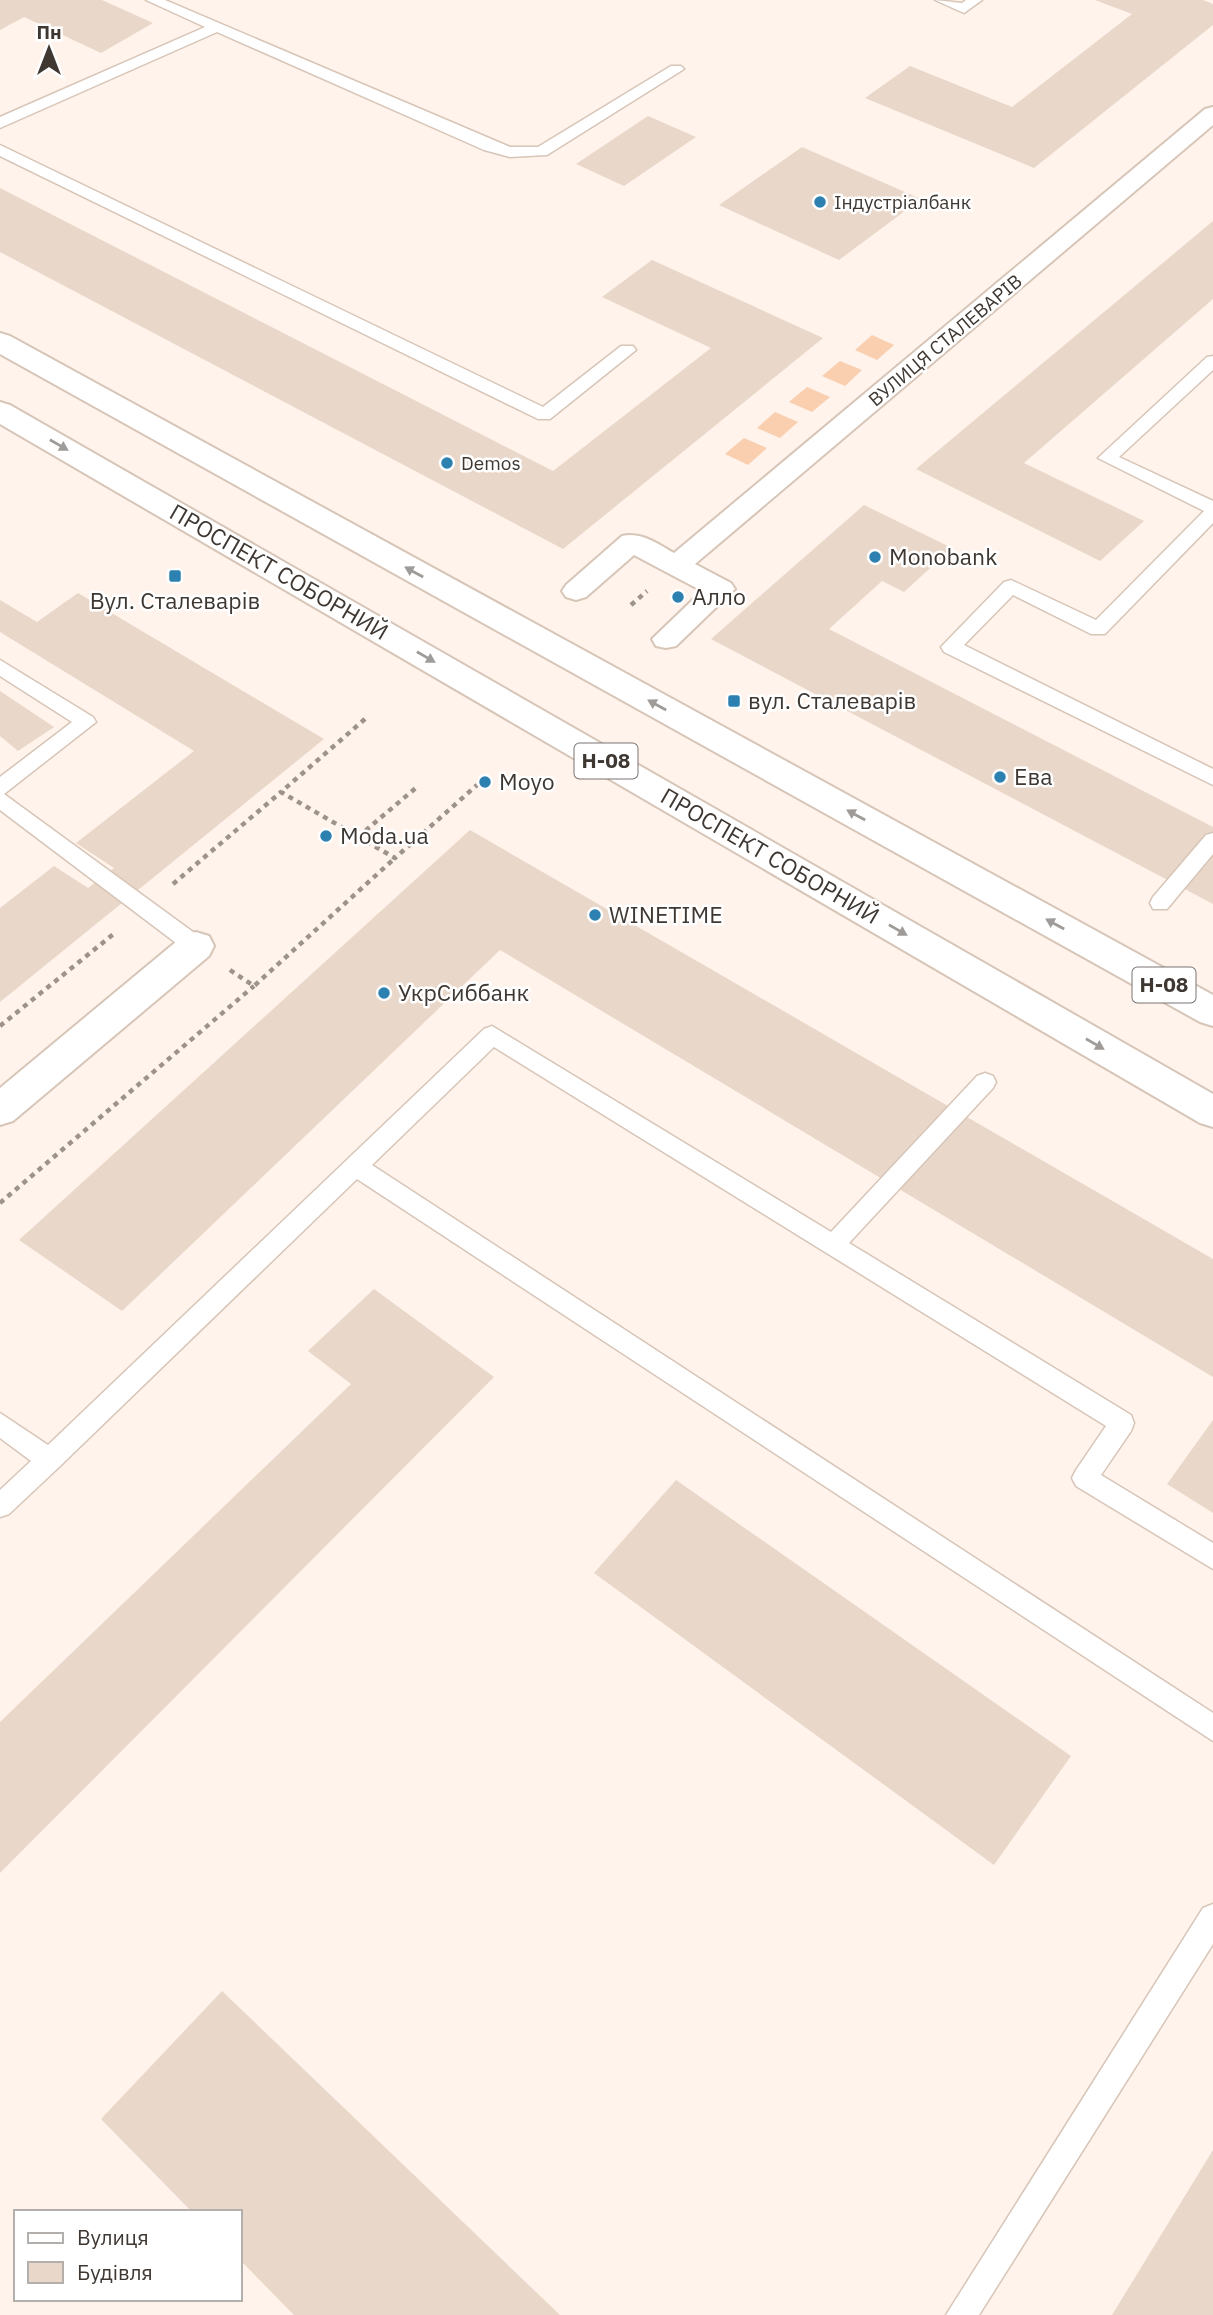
<svg xmlns="http://www.w3.org/2000/svg" width="1213" height="2315" font-family="'IBM Plex Sans',sans-serif">
<style>
.green{fill:#f9cfb0}
.building{fill:#e9d7c9}
.lines{fill:none;stroke-linecap:round;stroke-linejoin:round}
.service-casing{stroke:#d7c5b7;stroke-width:3}
.pedestrian-casing{stroke:#d7c5b7;stroke-width:4}
.minor-casing{stroke:#d7c5b7;stroke-width:4}
.primary-casing{stroke:#d7c5b7;stroke-width:4}
.path{stroke:#9c938c;stroke-width:4.5;stroke-dasharray:5 5;stroke-linecap:butt}
.service{fill:#fff;fill-rule:evenodd}
.pedestrian{fill:#fff;fill-rule:evenodd}
.minor{fill:#fff;fill-rule:evenodd}
.primary{fill:#fff;fill-rule:evenodd}
.oneway{fill:#9e9b98}
.poi-dot{fill:#2d81b1;stroke:#fff;stroke-width:2.5}
.labels{text-anchor:middle;stroke-width:5;stroke-linejoin:round;paint-order:stroke}
.far-poi-label{font-size:19px;fill:#3e3732;stroke:#fff;text-anchor:start}
.far-street-label{font-size:19px;fill:#3e3732;stroke:#fff}
.shield{fill:#fff;stroke:#787370;stroke-width:2}
.shield-label{font-size:21px;font-weight:bold;fill:#3e3732}
.poi-label{font-size:23px;fill:#3e3732;stroke:#fff;text-anchor:start}
.street-label{font-size:23px;fill:#3e3732;stroke:#fff}
</style>
<rect width="100%" height="100%" fill="#fff3eb"/>
<g class="green">
<polygon points="872,335 894,345 877,360 855,350"/>
<polygon points="840,361 862,370 845,386 822,376"/>
<polygon points="807,387 830,397 812,412 789,402"/>
<polygon points="775,412 798,422 780,438 757,428"/>
<polygon points="744,438 767,448 748,465 725,454"/>
</g>
<g class="building">
<polygon points="0,0 102,0 153,23 101,53 24,17 0,30"/>
<polygon points="1095,0 1203,0 1213,4 1213,25 1034,168 865,98 910,66 1012,107 1132,14"/>
<polygon points="648,116 696,137 624,186 576,164"/>
<polygon points="802,147 921,199 839,260 719,205"/>
<polygon points="0,188 553,471 711,348 602,297 652,260 823,338 563,549 0,252"/>
<polygon points="1213,221 1213,299 1024,463 1144,521 1100,561 916,469"/>
<polygon points="864,505 952,548 904,592 882,581 829,629 1213,827 1213,904 711,639"/>
<polygon points="78,593 324,739 0,1002 0,908 54,866 88,888 114,868 76,843 194,751 0,632 0,600 37,622"/>
<polygon points="0,691 54,727 18,751 0,736"/>
<polygon points="470,830 1213,1259 1213,1377 500,950 122,1311 19,1240"/>
<polygon points="374,1289 494,1377 0,1873 0,1722 351,1384 308,1351"/>
<polygon points="1213,1420 1213,1513 1167,1484"/>
<polygon points="676,1480 1071,1756 994,1865 594,1573"/>
<polygon points="222,1991 560,2315 294,2315 240,2260 240,2212 192,2212 101,2119"/>
<polygon points="1213,2150 1213,2315 1112,2315"/>
</g>
<g class="lines">
<g class="service-casing">
<g id="service">
<polygon points="146,0 165,0 510,147 538,147 671,66 681,66 684,69 547,155 510,157 484,150 217,32 0,128 0,117 205,27"/>
<polygon points="935,0 962,3 966,0 982,0 964,13"/>
<polygon points="0,145 543,407 621,346 633,346 636,350 550,419 538,419 0,156"/>
<polygon points="1213,356 1213,370 1119,457 1213,501 1213,523 1105,634 1091,634 1013,595 964,645 1213,769 1213,785 944,652 941,647 1004,582 1011,580 1096,620 1204,511 1098,458 1207,357"/>
<polygon points="0,660 93,717 96,722 4,794 204,940 207,946 204,952 188,952 0,810 0,777 72,722 0,676"/>
<polygon points="1213,833 1213,854 1167,909 1153,909 1150,903 1153,897 1206,835"/>
<polygon points="492,1026 831,1232 977,1076 985,1073 993,1076 996,1082 993,1088 849,1243 1131,1415 1134,1423 1131,1431 1101,1475 1213,1543 1213,1569 1076,1486 1072,1478 1076,1470 1106,1426 494,1047 372,1165 1213,1713 1213,1741 357,1179 58,1468 9,1514 0,1517 0,1490 31,1461 0,1438 0,1413 48,1445 484,1029"/>
<polygon points="1213,1904 1213,1944 979,2315 946,2315 1203,1908"/>
</g>
</g>
<g class="pedestrian-casing">
<path id="pedestrian" d="M1213,107V125L695,564L731,583L735,589L676,646L666,648L656,646L652,639L702,591L634,555L586,597L576,600L566,597L562,591L566,585L622,536C641,531 658,544 674,553L1205,109Z"/>
</g>
<g class="minor-casing">
<polygon id="minor" points="196,932 209,936 214,946 209,956 13,1121 0,1125 0,1088 183,936"/>
</g>
<g class="primary-casing">
<g id="primary">
<polygon points="0,333 10,336 1213,995 1213,1026 1200,1022 0,354"/>
<polygon points="0,402 10,405 1213,1094 1213,1127 1200,1123 0,424"/>
</g>
</g>
<g class="path">
<polyline points="631,605 647,591"/>
<polyline points="365,719 281,792 395,858 477,785"/>
<polyline points="358,837 418,786"/>
<polyline points="173,884 281,792"/>
<polyline points="230,970 254,986 395,858"/>
<polyline points="0,1026 116,932"/>
<polyline points="0,1203 254,986"/>
</g>
<use href="#service" class="service"/>
<use href="#pedestrian" class="pedestrian"/>
<use href="#minor" class="minor"/>
<use href="#primary" class="primary"/>
</g>
<defs><path id="oneway-solid" d="M-6-.8H1V-3.2L6.5 0L1 3.2V.8H-6Z" transform="scale(1.75)"/></defs>
<g class="oneway">
<use href="#oneway-solid" transform="translate(59 445) rotate(30)"/>
<use href="#oneway-solid" transform="translate(414 572) rotate(-151)"/>
<use href="#oneway-solid" transform="translate(426 657) rotate(30)"/>
<use href="#oneway-solid" transform="translate(657 705) rotate(-151)"/>
<use href="#oneway-solid" transform="translate(856 815) rotate(-151)"/>
<use href="#oneway-solid" transform="translate(1055 924) rotate(-151)"/>
<use href="#oneway-solid" transform="translate(898 930) rotate(30)"/>
<use href="#oneway-solid" transform="translate(1095 1044) rotate(30)"/>
</g>
<g class="poi-dot">
<circle cx="820" cy="202" r="7"/>
<circle cx="447" cy="463" r="7"/>
<circle cx="875" cy="557" r="7"/>
<rect x="168" y="569" width="14" height="14" rx="3.5"/>
<circle cx="678" cy="597" r="7"/>
<rect x="727" y="694" width="14" height="14" rx="3.5"/>
<circle cx="1000" cy="777" r="7"/>
<circle cx="485" cy="782" r="7"/>
<circle cx="326" cy="836" r="7"/>
<circle cx="595" cy="915" r="7"/>
<circle cx="384" cy="993" r="7"/>
</g>
<g class="labels">
<g class="far-poi-label">
<text x="834" y="209">Індустріалбанк</text>
<text x="461" y="470">Demos</text>
</g>
<g class="far-street-label">
<text transform="translate(945 340) rotate(-40)" y="7">ВУЛИЦЯ СТАЛЕВАРІВ</text>
</g>
<g class="shield">
<rect x="574.5" y="743.5" width="63" height="35" rx="5"/>
<rect x="1132.5" y="967.5" width="63" height="35" rx="5"/>
</g>
<g class="shield-label">
<text x="606" y="768">Н-08</text>
<text x="1164" y="992">Н-08</text>
</g>
<g class="poi-label">
<text x="889" y="565">Monobank</text>
<text x="692" y="605">Алло</text>
<text x="175" y="609" text-anchor="middle">Вул. Сталеварів</text>
<text x="748" y="709">вул. Сталеварів</text>
<text x="1014" y="785">Ева</text>
<text x="499" y="790">Moyo</text>
<text x="340" y="844">Moda.ua</text>
<text x="609" y="923">WINETIME</text>
<text x="398" y="1001">УкрСиббанк</text>
</g>
<g class="street-label">
<text transform="translate(279 572) rotate(30)" y="8">ПРОСПЕКТ СОБОРНИЙ</text>
<text transform="translate(770 856) rotate(30)" y="8">ПРОСПЕКТ СОБОРНИЙ</text>
</g>
</g>
<rect x="14" y="2210" width="228" height="91" fill="#ffffff" stroke="#b2afad" stroke-width="2"/>
<rect x="28" y="2233" width="35" height="10" fill="#ffffff" stroke="#b2afad" stroke-width="2"/>
<text x="77" y="2245" font-size="21" fill="#3e3732">Вулиця</text>
<rect x="28" y="2262" width="35" height="21" fill="#e9d7c9" stroke="#b2afad" stroke-width="2"/>
<text x="77" y="2280" font-size="21" fill="#3e3732">Будівля</text>
<g transform="translate(49 49)" stroke="#ffffff" stroke-width="5" paint-order="stroke">
<path d="M0-5L12 26L0 18L-12 26Z" fill="#3e3732"/>
<text y="-10" font-size="19" font-weight="bold" text-anchor="middle" fill="#3e3732">Пн</text>
</g>
</svg>
